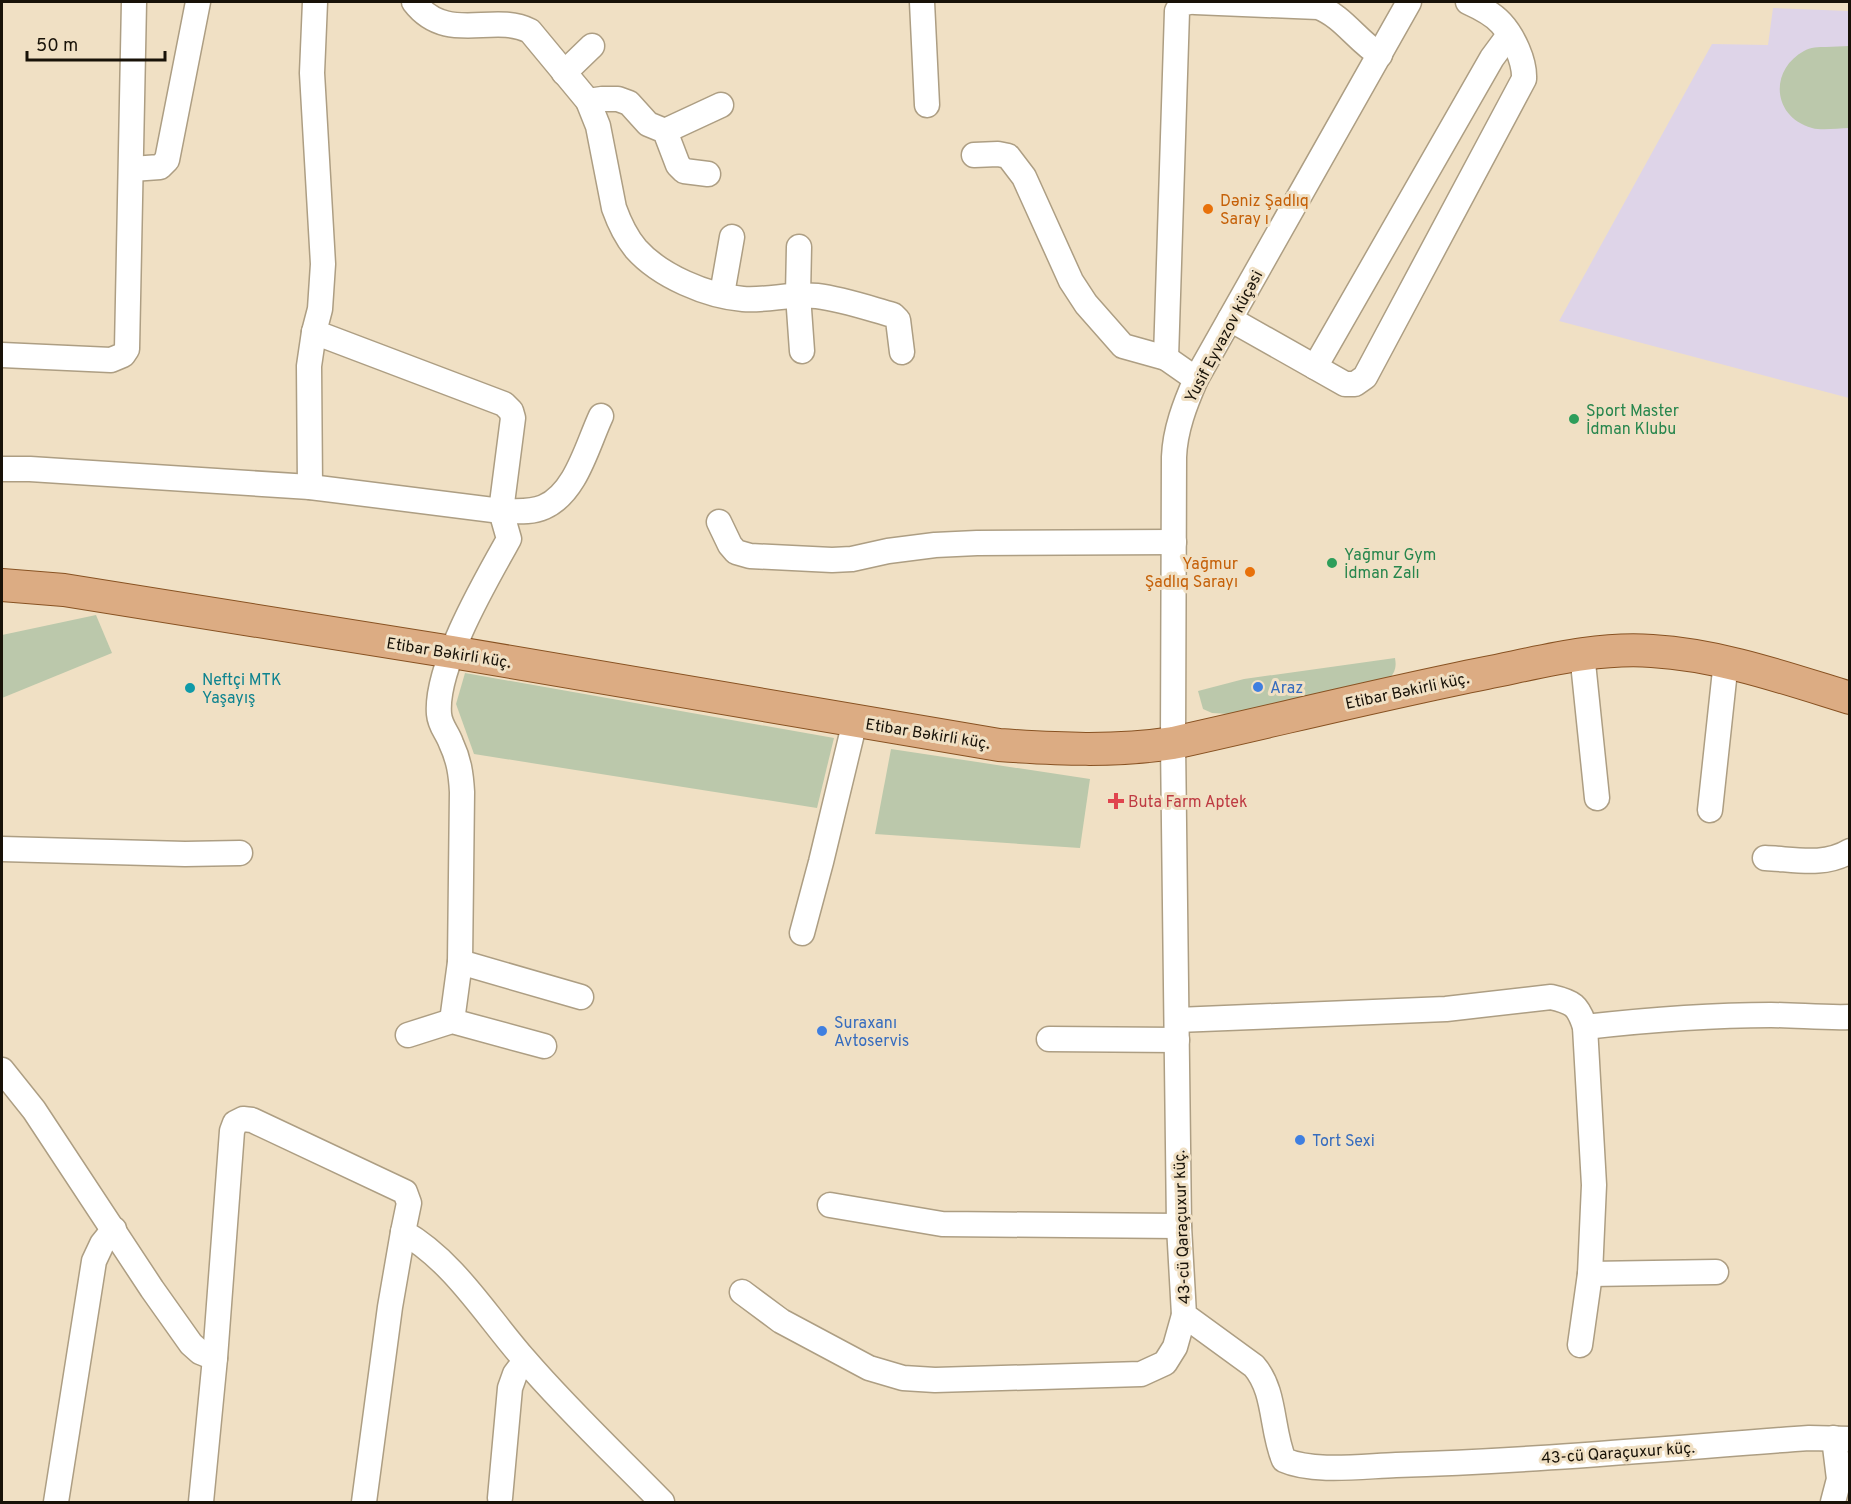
<svg xmlns="http://www.w3.org/2000/svg" width="1851" height="1504" font-family="Overpass,sans-serif">
<style>
.education{fill:#ded4e8}
.green{fill:#bbc8ab}
.lines{fill:none;stroke-linecap:round;stroke-linejoin:round}
.minor-casing{stroke:#ad9e83;stroke-width:27}
.major-casing{stroke:#885222;stroke-width:34}
.minor{stroke:#fff;stroke-width:24}
.major{stroke:#dcac83;stroke-width:32}
.food-dot{fill:#e8710a;stroke:#f0e0c4;stroke-width:2}
.leisure-dot{fill:#2e9e5b;stroke:#f0e0c4;stroke-width:2}
.shop-dot{fill:#3f7fe0;stroke:#f0e0c4;stroke-width:2}
.culture-dot{fill:#0f9aa8;stroke:#f0e0c4;stroke-width:2}
.health-dot{fill:#e0444e;stroke:#f0e0c4;stroke-width:2}
.labels{text-anchor:middle;stroke-width:6;stroke-linejoin:round;paint-order:stroke}
.food-label{font-size:16px;fill:#c56008;stroke:#f0e0c4;text-anchor:start}
.street-label{font-size:16px;fill:#181208;stroke:#f0e0c4}
.leisure-label{font-size:16px;fill:#27864d;stroke:#f0e0c4;text-anchor:start}
.culture-label{font-size:16px;fill:#0d838f;stroke:#f0e0c4;text-anchor:start}
.shop-label{font-size:16px;fill:#366cbe;stroke:#f0e0c4;text-anchor:start}
.health-label{font-size:16px;fill:#be3a42;stroke:#f0e0c4;text-anchor:start}
</style>
<rect width="100%" height="100%" fill="#f0e0c4"/>
<polygon class="education" points="1773,8 1849,11 1849,398 1559,321 1712,44 1768,45"/>
<g class="green">
<path d="M1826,47L1849,46V128C1838,128 1823,131 1812,128C1772,117 1769,70 1804,51C1810,47 1819,47 1826,47Z"/>
<polygon points="96,615 112,653 2,698 2,635"/>
<path d="M1395,658C1397,669 1394,674 1387,681L1229,714L1212,713L1203,709L1198,691L1244,679Z"/>
<polygon points="465,673 834,738 817,808 474,754 456,704"/>
<polygon points="891,749 1090,779 1080,848 875,834"/>
</g>
<g class="lines">
<g class="minor-casing">
<g id="minor">
<path d="M315,2L312,73L323,264L320,309L314,332L504,404L511,411L513,418L501,511L509,539C486,580 435,667 439,714C440,726 447,732 451,743C459,760 461,774 462,792L460,962L452,1021"/>
<path d="M414,2C447,45 493,12 530,31L588,101L598,126L614,208C619,222 626,237 636,249C660,276 707,296 743,299C767,301 792,293 817,296C842,299 868,308 893,315L898,320L902,352"/>
<polyline points="922,2 927,105"/>
<path d="M1195,2L1318,7C1343,16 1357,41 1380,55"/>
<path d="M1409,2L1196,379C1185,404 1175,430 1174,457L1173,743L1179,1226L1184,1315L1254,1366C1276,1391 1271,1430 1284,1460C1313,1473 1364,1466 1396,1465C1534,1461 1671,1448 1809,1438L1850,1439"/>
<polyline points="564,73 592,46"/>
<polyline points="588,101 602,99 618,99 629,103 648,124 665,131 678,165 684,171 708,174"/>
<polyline points="665,131 721,105"/>
<polyline points="974,155 998,154 1008,156 1024,177 1071,281 1086,304 1123,346 1166,358 1196,379"/>
<polyline points="132,169 160,167 167,160 198,2"/>
<polyline points="799,247 798,295 802,351"/>
<polyline points="722,294 732,237"/>
<path d="M1230,319L1345,384H1355L1365,377L1524,79C1525,61 1513,36 1501,23C1492,13 1479,7 1468,2"/>
<polyline points="2,355 111,360 123,355 127,349 134,2"/>
<polyline points="1166,358 1177,11 1181,4 1189,2"/>
<polyline points="1315,367 1492,58 1509,35"/>
<path d="M2,469H30L310,487L501,511C515,511 531,513 544,507C576,493 587,446 601,416"/>
<polyline points="310,487 309,366 314,332"/>
<polyline points="719,522 730,545 736,552 750,556 832,560 852,559 888,551 935,545 977,543 1174,542"/>
<polyline points="1582,653 1597,798"/>
<polyline points="1710,810 1726,661"/>
<polyline points="2,849 185,854 240,853"/>
<path d="M1765,858C1793,859 1824,867 1850,851"/>
<polyline points="802,933 821,862 855,721"/>
<polyline points="460,962 581,997"/>
<path d="M1177,1020L1446,1009L1551,997C1573,1002 1578,1005 1585,1027L1594,1185L1590,1274L1580,1345"/>
<path d="M1585,1027C1647,1020 1709,1015 1771,1015C1797,1015 1823,1018 1850,1017"/>
<polyline points="408,1035 452,1021 544,1046"/>
<polyline points="1049,1039 1177,1040"/>
<polyline points="2,1070 34,1110 152,1289 191,1344 200,1352 215,1358"/>
<polyline points="830,1205 942,1224 1179,1226"/>
<polyline points="1590,1274 1716,1272"/>
<polyline points="742,1292 781,1321 869,1368 903,1378 935,1380 1141,1374 1165,1363 1175,1347 1184,1315"/>
<polyline points="500,1498 510,1388 515,1374 525,1361"/>
<polyline points="56,1502 94,1261 102,1244 114,1229"/>
<path d="M201,1502L215,1358L232,1131L235,1123L243,1119L252,1120L405,1192L409,1203L403,1232C454,1261 487,1317 525,1360C568,1410 616,1455 662,1502"/>
<polyline points="364,1502 390,1307 403,1232"/>
<polyline points="1833,1502 1839,1479 1834,1438"/>
</g>
</g>
<g class="major-casing">
<path id="major" d="M2,585L64,590L452,652L999,745C1058,749 1114,752 1173,743C1277,720 1381,694 1486,673C1541,662 1596,647 1652,651C1720,655 1785,678 1850,698"/>
</g>
<use href="#minor" class="minor"/>
<use href="#major" class="major"/>
</g>
<g class="food-dot">
<circle cx="1208" cy="209" r="6"/>
<circle cx="1250" cy="572" r="6"/>
</g>
<g class="leisure-dot">
<circle cx="1574" cy="419" r="6"/>
<circle cx="1332" cy="563" r="6"/>
</g>
<g class="shop-dot">
<circle cx="1258" cy="687" r="6"/>
<circle cx="822" cy="1031" r="6"/>
<circle cx="1300" cy="1140" r="6"/>
</g>
<circle class="culture-dot" cx="190" cy="688" r="6"/>
<path class="health-dot" d="M1113 792h6v6h6v6h-6v6h-6v-6h-6v-6h6z"/>
<g class="labels">
<g class="food-label">
<text x="1220" y="206">Dəniz Şadlıq<tspan x="1220" dy="18">Saray ı</tspan></text>
<text x="1238" y="569" text-anchor="end">Yağmur<tspan x="1238" dy="18">Şadlıq Sarayı</tspan></text>
</g>
<g class="street-label">
<text transform="translate(1223 336) rotate(-62)" y="6">Yusif Eyvazov küçəsi</text>
<text transform="translate(449 652) rotate(9)" y="6">Etibar Bəkirli küç.</text>
<text transform="translate(1407 690) rotate(-12)" y="6">Etibar Bəkirli küç.</text>
<text transform="translate(928 733) rotate(9)" y="6">Etibar Bəkirli küç.</text>
<text transform="translate(1181 1227) rotate(-92)" y="6">43-cü Qaraçuxur küç.</text>
<text transform="translate(1618 1452) rotate(-4)" y="6">43-cü Qaraçuxur küç.</text>
</g>
<g class="leisure-label">
<text x="1586" y="416">Sport Master<tspan x="1586" dy="18">İdman Klubu</tspan></text>
<text x="1344" y="560">Yağmur Gym<tspan x="1344" dy="18">İdman Zalı</tspan></text>
</g>
<g class="culture-label">
<text x="202" y="685">Neftçi MTK<tspan x="202" dy="18">Yaşayış</tspan></text>
</g>
<g class="shop-label">
<text x="1270" y="693">Araz</text>
<text x="834" y="1028">Suraxanı<tspan x="834" dy="18">Avtoservis</tspan></text>
<text x="1312" y="1146">Tort Sexi</text>
</g>
<g class="health-label">
<text x="1128" y="807">Buta Farm Aptek</text>
</g>
</g>
<rect width="1851" height="1504" fill="none" stroke="#181208" stroke-width="6"/>
<path d="M27 51v9h138v-9" fill="none" stroke="#181208" stroke-width="3"/>
<text x="36" y="51" font-size="18" fill="#181208" stroke="#f0e0c4" stroke-width="4.5" paint-order="stroke">50 m</text>
</svg>
